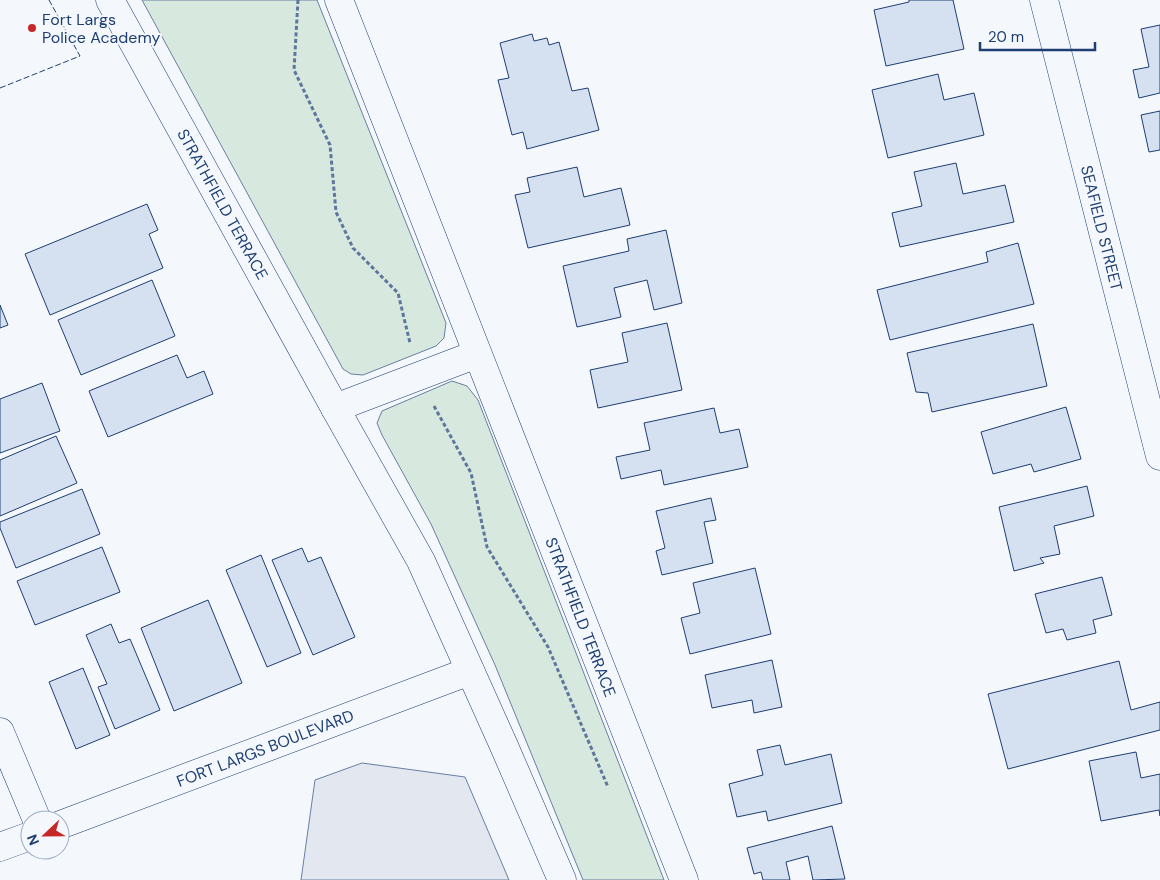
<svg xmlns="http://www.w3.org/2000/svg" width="1160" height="880" font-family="'DM Sans',sans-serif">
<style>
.green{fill:#d7e8df;stroke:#687fa3}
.parking{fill:#e3e8f0;stroke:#687fa3}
.building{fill:#d5e0f0;stroke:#1d3f73}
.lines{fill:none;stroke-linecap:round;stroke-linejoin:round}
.minor-casing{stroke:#1d3f73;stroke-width:29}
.major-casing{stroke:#1d3f73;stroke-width:29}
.path{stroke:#5e769c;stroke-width:3;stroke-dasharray:4 2.5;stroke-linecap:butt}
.minor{stroke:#f4f7fb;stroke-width:28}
.major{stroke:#f4f7fb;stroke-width:28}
.fence{stroke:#1d3f73;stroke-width:1;stroke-dasharray:6 2.5;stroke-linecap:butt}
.poi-dot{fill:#c62828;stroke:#f4f7fb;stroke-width:2}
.labels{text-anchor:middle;stroke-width:4;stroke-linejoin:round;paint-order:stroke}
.poi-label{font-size:16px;fill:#1d3f73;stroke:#f4f7fb;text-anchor:start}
.street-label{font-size:16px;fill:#1d3f73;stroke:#f4f7fb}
</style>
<rect width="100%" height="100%" fill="#f4f7fb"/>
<g class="green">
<polygon points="142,0 317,0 446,323 444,338 436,346 363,375 351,374 343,369"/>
<polygon points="452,381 467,386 478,400 664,880 583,880 495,665 431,524 382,435 377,423 382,411"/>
</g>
<polygon class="parking" points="362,763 465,777 509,880 301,880 315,780"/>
<g class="building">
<polygon points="909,0 953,0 964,49 886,66 874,10 909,2"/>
<polygon points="1160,25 1160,93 1139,98 1133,70 1149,67 1141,29"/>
<polygon points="532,34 534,41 547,38 549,45 559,42 572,91 588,88 599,130 527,149 523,132 512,135 498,80 509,78 500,43"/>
<polygon points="938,74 944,100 974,93 984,135 888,158 872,90"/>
<polygon points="1160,111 1160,150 1149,152 1141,115"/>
<polygon points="956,163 963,194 1005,185 1014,222 900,247 892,213 922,206 914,172"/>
<polygon points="577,167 584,197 621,188 630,225 528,248 515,195 530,192 527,178"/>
<polygon points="147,204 158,230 149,234 163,268 50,315 25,254"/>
<polygon points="666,230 682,303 654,310 647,280 614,288 621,317 577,327 563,266 629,251 627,239"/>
<polygon points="1018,243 1034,304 890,340 877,290 988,262 986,252"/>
<polygon points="152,280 175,336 81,375 58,320"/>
<polygon points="0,305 8,325 0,328"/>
<polygon points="667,323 682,390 598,408 590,370 628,362 622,333"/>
<polygon points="1033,324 1047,386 932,412 928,393 916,392 907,353"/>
<polygon points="177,355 187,378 204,371 213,394 108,437 89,391"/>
<polygon points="42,383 60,431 0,453 0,399"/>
<polygon points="1066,407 1081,459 1034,472 1031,464 993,474 981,432"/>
<polygon points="714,408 720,433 739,429 748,467 664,485 661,470 621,479 616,457 650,450 644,423"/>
<polygon points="56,436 77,483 0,516 0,460"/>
<polygon points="1087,486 1094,516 1054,526 1060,554 1040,558 1044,563 1014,571 999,507"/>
<polygon points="82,489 100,534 16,568 0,528 0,522"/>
<polygon points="711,498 716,520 704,522 713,563 662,575 656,551 665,548 656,511"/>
<polygon points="102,547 120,592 35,625 17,581"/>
<polygon points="302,548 308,562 321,557 355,637 313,655 272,560"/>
<polygon points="261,555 301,653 267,667 226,570"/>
<polygon points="755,568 771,634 690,654 681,618 700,613 693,583"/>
<polygon points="1102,577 1112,615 1093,620 1096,633 1067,640 1063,629 1046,633 1035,594"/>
<polygon points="208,600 242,683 174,711 141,628"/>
<polygon points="111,624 119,643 130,639 160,710 115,729 98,687 107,684 86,635"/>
<polygon points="772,660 782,707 754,713 752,700 712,708 705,675"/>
<polygon points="1119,661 1131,710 1160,702 1160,730 1008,769 988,694"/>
<polygon points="83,668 110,735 76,749 49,682"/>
<polygon points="780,745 785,765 831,754 842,803 768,821 766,811 737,817 729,784 763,775 757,750"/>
<polygon points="1136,752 1141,778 1160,774 1160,816 1159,810 1101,821 1089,761"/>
<polygon points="832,826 845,879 813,880 808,856 786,862 790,880 763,880 761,872 754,874 747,848"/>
</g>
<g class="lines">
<g class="minor-casing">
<g id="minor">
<polyline points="339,0 684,880"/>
<polyline points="1044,0 1160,456"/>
<polyline points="335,408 477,354"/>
<polyline points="0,732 37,820"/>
<polyline points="60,825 470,671"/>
<polyline points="0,847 30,836"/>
</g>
</g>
<g class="major-casing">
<polyline id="major" points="110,0 335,408 421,561 504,746 562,880"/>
</g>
<g class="path">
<polyline points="298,0 294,70 330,145 336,212 353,248 398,293 410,343"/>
<polyline points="434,406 471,473 487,547 548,647 608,787"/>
</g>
<use href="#minor" class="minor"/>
<use href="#major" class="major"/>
<polyline class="fence" points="0,88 80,56 49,0"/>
</g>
<circle class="poi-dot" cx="32" cy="28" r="5"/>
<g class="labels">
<g class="poi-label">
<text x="42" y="25">Fort Largs<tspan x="42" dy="18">Police Academy</tspan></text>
</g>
<g class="street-label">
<text transform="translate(223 204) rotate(61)" y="6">STRATHFIELD TERRACE</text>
<text transform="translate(1102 228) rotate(76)" y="6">SEAFIELD STREET</text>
<text transform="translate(581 617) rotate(69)" y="6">STRATHFIELD TERRACE</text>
<text transform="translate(265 748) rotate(-21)" y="6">FORT LARGS BOULEVARD</text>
</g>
</g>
<g transform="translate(45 835) rotate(248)"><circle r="24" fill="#f4f7fb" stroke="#9eadc5"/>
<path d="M0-4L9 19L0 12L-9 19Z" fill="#c62828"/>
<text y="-8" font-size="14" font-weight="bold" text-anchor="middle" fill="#1d3f73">N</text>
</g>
<path d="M980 42v8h115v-8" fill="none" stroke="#1d3f73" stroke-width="2.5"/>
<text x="988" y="42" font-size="15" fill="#1d3f73" stroke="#f4f7fb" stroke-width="4" paint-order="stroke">20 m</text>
</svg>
